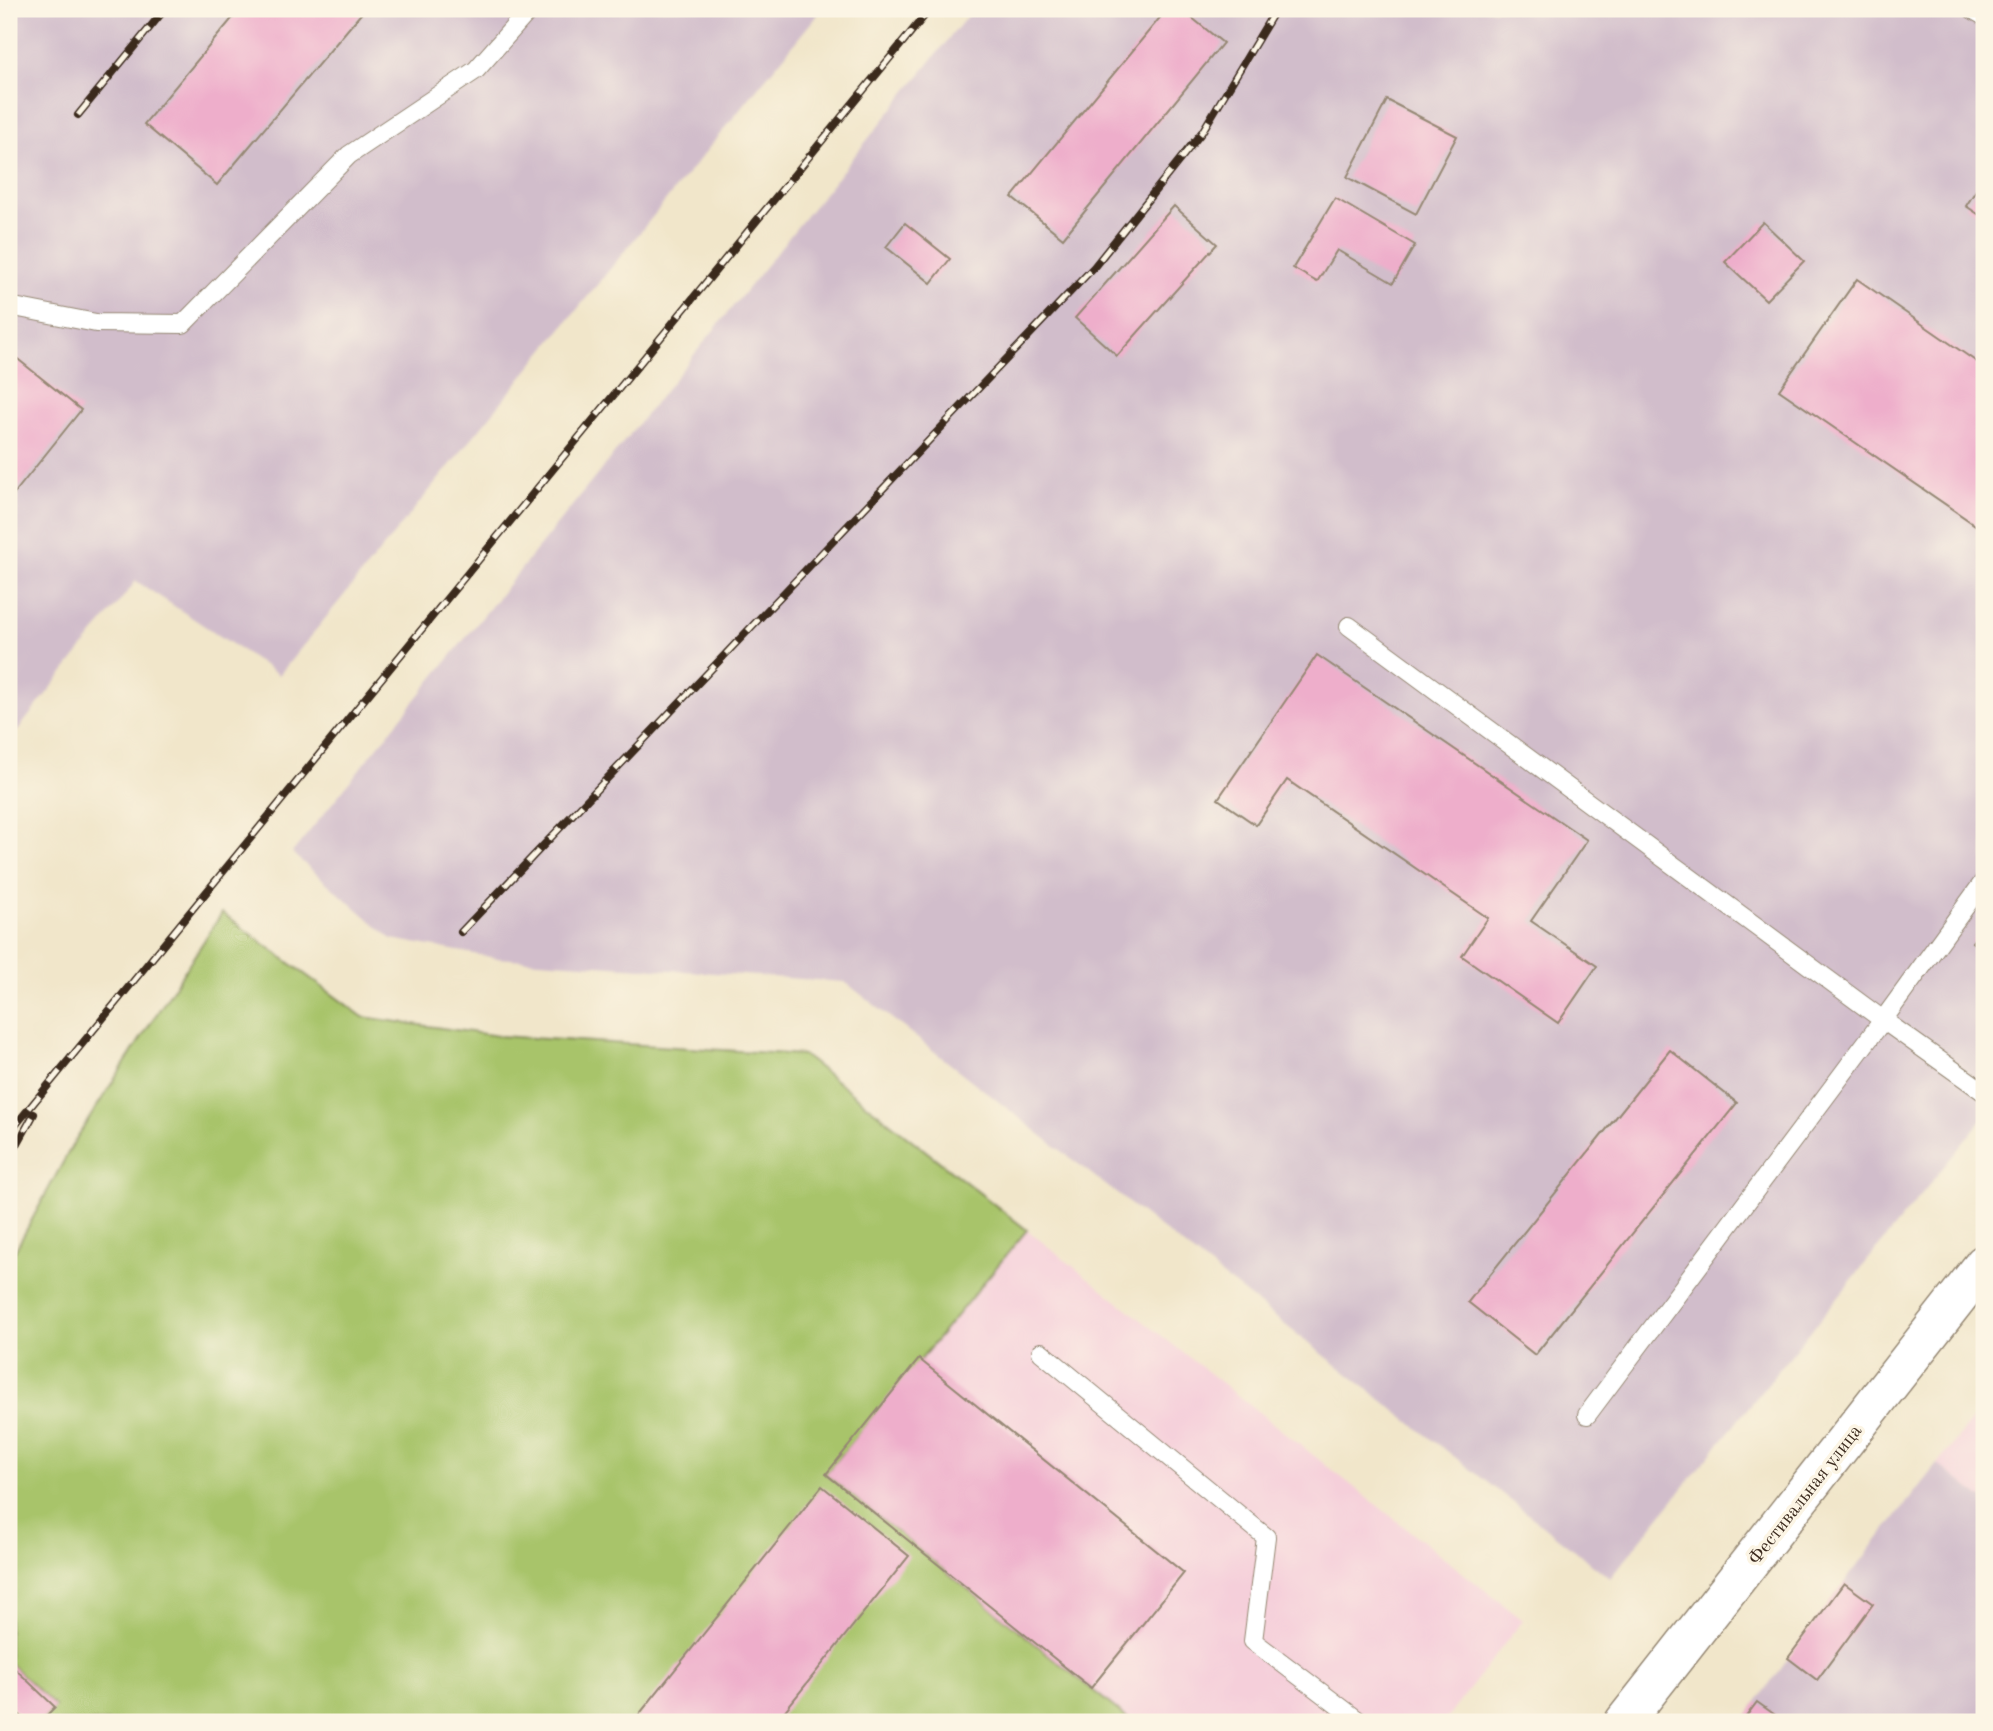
<svg xmlns="http://www.w3.org/2000/svg" width="1993" height="1731" font-family="'Old Standard TT',serif">
<style>
.built{fill:#f5cfda}
.industrial{fill:#d1bdcb}
.green{fill:#a8c46b;stroke:#727744;stroke-width:2}
.building{fill:#eeaecb}
.lines{fill:none;stroke-linecap:round;stroke-linejoin:round}
.lane-casing{stroke:#968874;stroke-width:20}
.secondary-casing{stroke:#968874;stroke-width:41}
.lane{stroke:#fff;stroke-width:18}
.secondary{stroke:#fff;stroke-width:38}
.rail-casing{stroke:#3b2a1e;stroke-width:8}
.rail{stroke:#fcf5e5;stroke-width:5;stroke-dasharray:16;stroke-linecap:butt}
.labels{text-anchor:middle;stroke-width:7;stroke-linejoin:round;paint-order:stroke}
.street-label{font-size:19px;fill:#3b2a1e;stroke:#fcf5e5}
</style>
<rect width="100%" height="100%" fill="#fcf5e5"/>
<filter id="ink" filterUnits="userSpaceOnUse"><feTurbulence type="fractalNoise" baseFrequency=".0143" numOctaves="2"/><feDisplacementMap in="SourceGraphic" scale="14" xChannelSelector="R" yChannelSelector="G"/><feConvolveMatrix kernelMatrix="1 2 1 2 8 2 1 2 1" color-interpolation-filters="sRGB"/></filter>
<filter id="wash" filterUnits="userSpaceOnUse"><feTurbulence type="fractalNoise" baseFrequency=".00686" numOctaves="4" result="noise"/><feDisplacementMap in="SourceGraphic" scale="28" xChannelSelector="R" yChannelSelector="G"/><feGaussianBlur stdDeviation="1.57" result="paint"/><feColorMatrix in="noise" values="0 0 0 0 0 0 0 0 0 0 0 0 0 0 0 0 0 1.4 0 .05"/><feComposite in="paint" operator="in"/></filter>
<g filter="url(#wash)">
<rect width="100%" height="100%" fill="#f1e6ca"/>
<g class="built">
<polygon points="1027,1230 1523,1620 1444,1722 1132,1722 826,1474"/>
<polygon points="1984,1406 1984,1499 1937,1464"/>
</g>
<g class="industrial">
<polygon points="9,9 822,9 279,675 136,581 9,741"/>
<polygon points="973,9 1984,9 1984,1117 1610,1578 845,982 496,958 392,939 292,853"/>
<polygon points="1937,1464 1984,1499 1984,1722 1742,1722 1844,1583"/>
</g>
<polygon class="green" points="222,913 363,1017 499,1036 803,1055 1027,1230 826,1474 1132,1722 40,1722 55,1706 9,1663 9,1262 74,1142"/>
<g id="blocks">
<g class="building">
<polygon points="240,9 365,9 217,185 144,124"/>
<polygon points="1167,9 1181,9 1223,43 1063,238 1012,197"/>
<polygon points="1387,100 1457,136 1416,214 1347,177"/>
<polygon points="1984,178 1984,218 1966,206"/>
<polygon points="1335,198 1415,245 1393,283 1337,250 1317,282 1293,268"/>
<polygon points="1174,206 1217,244 1117,356 1075,318"/>
<polygon points="1763,222 1804,261 1766,300 1725,262"/>
<polygon points="905,223 950,259 931,283 886,247"/>
<polygon points="1857,279 1984,367 1984,531 1779,390"/>
<polygon points="9,352 81,410 9,500"/>
<polygon points="1317,655 1587,840 1531,921 1597,966 1558,1023 1462,956 1488,918 1287,780 1256,825 1218,799"/>
<polygon points="1984,927 1984,952 1972,942"/>
<polygon points="1670,1050 1737,1103 1535,1355 1468,1302"/>
<polygon points="919,1359 1184,1573 1091,1688 826,1474"/>
<polygon points="822,1486 909,1556 776,1722 633,1722"/>
<polygon points="1844,1583 1873,1604 1817,1680 1788,1658"/>
<polygon points="9,1663 55,1707 40,1722 27,1722 9,1705"/>
<polygon points="1757,1702 1785,1722 1742,1722"/>
</g>
</g>
</g>
<g filter="url(#ink)">
<use href="#blocks" fill-opacity="0" stroke="#968874" stroke-width="2"/>
<g class="lines">
<g class="lane-casing">
<g id="lane">
<polyline points="1972,9 1984,16"/>
<polyline points="9,306 96,323 183,324 349,155 476,70 530,9"/>
<polyline points="1349,626 1883,1020 1984,881"/>
<polyline points="1041,1352 1266,1537 1253,1641 1360,1722"/>
<polyline points="1587,1415 1883,1020 1984,1092"/>
</g>
</g>
<g class="secondary-casing">
<polyline id="secondary" points="1624,1722 1984,1264"/>
</g>
<use href="#lane" class="lane"/>
<use href="#secondary" class="secondary"/>
<g class="rail-casing">
<g id="rail">
<polyline points="78,115 165,9"/>
<polyline points="461,932 1094,267 1202,132 1276,9"/>
<polyline points="9,1133 930,9"/>
<polyline points="9,1159 34,1114"/>
</g>
</g>
<use href="#rail" class="rail"/>
</g>
</g>
<g class="labels">
<g class="street-label">
<text transform="translate(1804 1494) rotate(-52)" y="7">Фестивальная улица</text>
</g>
</g>
<rect width="1993" height="1731" fill="none" stroke="#fcf5e5" stroke-width="35"/>
</svg>
